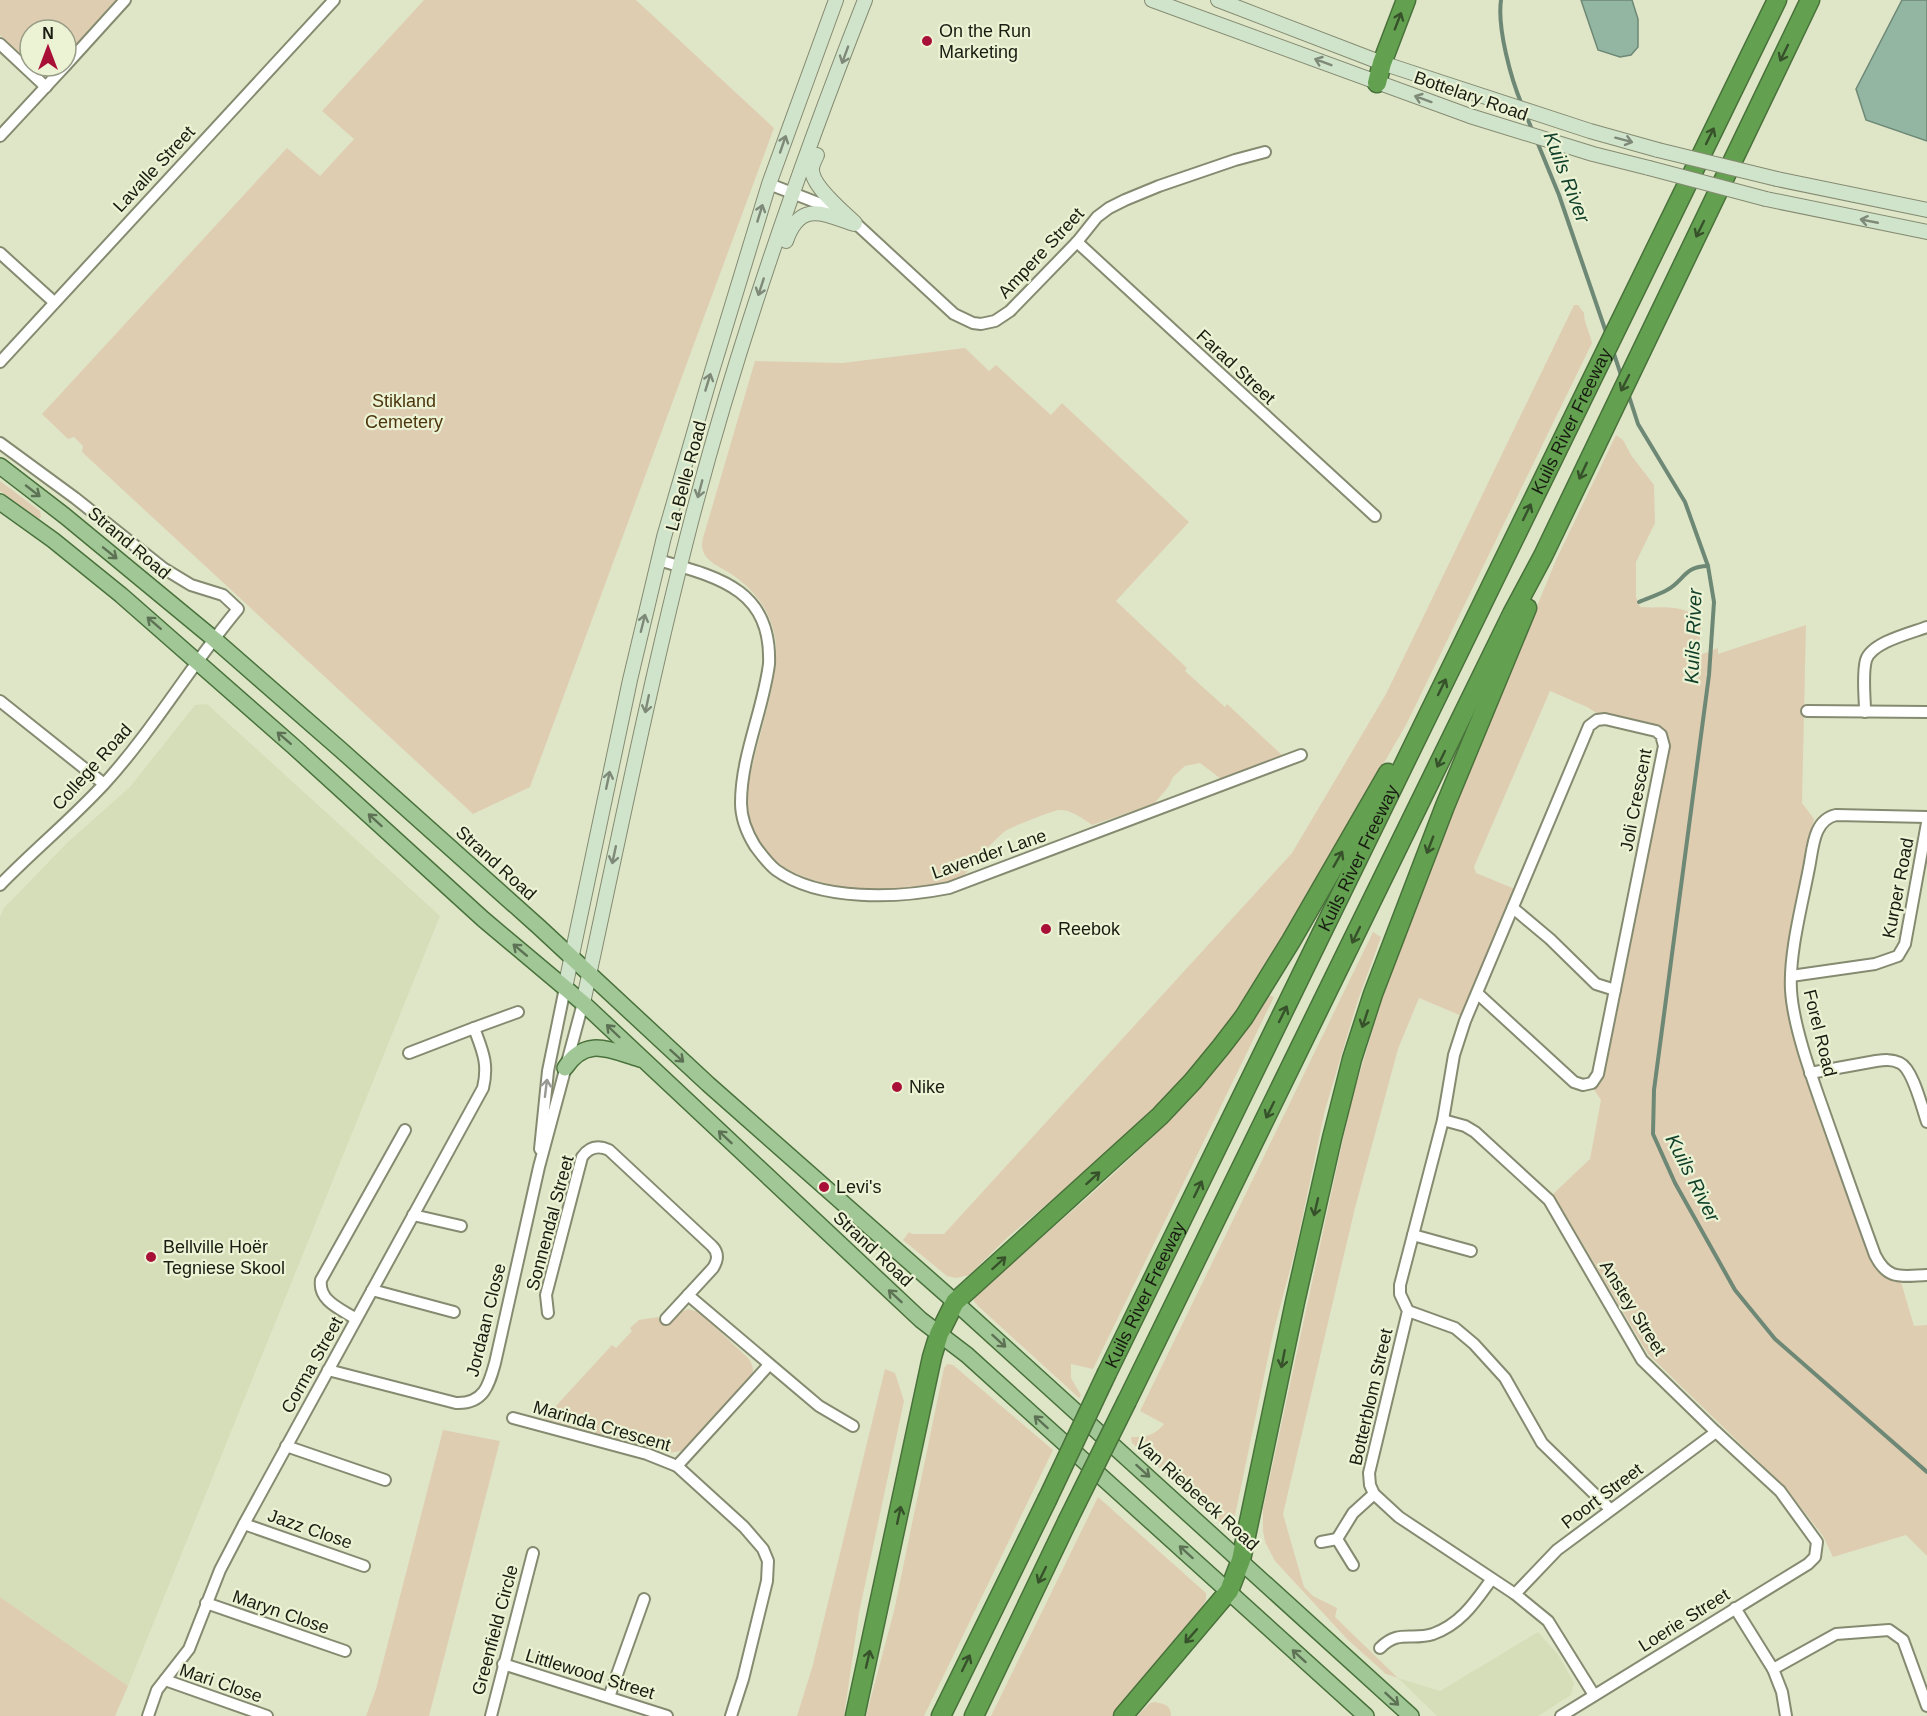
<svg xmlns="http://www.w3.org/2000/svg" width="1927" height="1716" font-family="Arial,sans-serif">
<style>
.built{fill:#d5deb8}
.green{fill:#dfcdb2}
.water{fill:#92b6a1;stroke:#6e8876;stroke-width:1.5}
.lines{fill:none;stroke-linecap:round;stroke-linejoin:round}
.stream{stroke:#6e8876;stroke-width:4}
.minor-casing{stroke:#858b70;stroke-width:14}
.secondary-casing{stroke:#858b70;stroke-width:16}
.primary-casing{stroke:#49723b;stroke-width:18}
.motorway-casing{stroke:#49723b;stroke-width:21}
.minor{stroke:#fff;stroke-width:10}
.secondary{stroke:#d0e3cb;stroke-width:14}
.primary{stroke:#a1c797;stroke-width:15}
.motorway{stroke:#63a151;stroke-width:18}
.secondary-bridge-casing{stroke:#858b70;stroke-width:16;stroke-linecap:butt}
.motorway-bridge-casing{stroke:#49723b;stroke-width:21;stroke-linecap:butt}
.secondary-bridge{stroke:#d0e3cb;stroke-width:14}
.motorway-bridge{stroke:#63a151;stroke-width:18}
.oneway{stroke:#37512b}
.oneway2{stroke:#7e8977}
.oneway3{stroke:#5d7254}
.oneway4{stroke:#989994}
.poi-dot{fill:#a81038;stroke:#ecf3d5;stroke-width:2}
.labels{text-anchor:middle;stroke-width:4.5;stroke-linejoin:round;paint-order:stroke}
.poi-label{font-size:18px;fill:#191c11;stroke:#ecf3d5;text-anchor:start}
.street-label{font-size:18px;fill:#191c11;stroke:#ecf3d5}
.park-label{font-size:18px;fill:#4d360e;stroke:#ecf3d5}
.water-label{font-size:20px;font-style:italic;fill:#103f2a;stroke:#ecf3d5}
</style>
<rect width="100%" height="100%" fill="#dfe6c8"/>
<g class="built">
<polygon points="207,704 440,916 128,1686 0,1597 0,917 4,908 68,842 130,787 195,705"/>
<polygon points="1538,1632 1559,1656 1574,1683 1571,1695 1538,1716 1437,1716 1398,1678 1440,1691"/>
</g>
<g class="green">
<polygon points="0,0 116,0 66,55 66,30 30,30 30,63 0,35"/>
<polygon points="424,0 636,0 774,128 530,787 473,814 82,452 83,446 74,437 68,439 42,414 287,148 320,176 354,139 322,111"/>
<path d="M1574,305H1578L1584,313C1584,323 1590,333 1592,343L1406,725L1247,998L1233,1019L1185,1079L1129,1135L1008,1237L969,1275L956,1278L947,1276L903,1240L909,1232L912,1234H944L1292,853L1386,694Z"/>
<path d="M965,348L989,371L996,365L1051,415L1062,403L1189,522L1116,601L1187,668L1185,671L1225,707L1227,704L1282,755L1221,779L1200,763L1185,766L1173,777L1169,786L1154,804L1092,825C1082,818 1072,810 1059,810C1054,810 1009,828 1005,831C995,840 984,851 976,860C968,869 966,877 954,881C940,886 923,887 909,888C847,893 758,886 748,808C746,791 750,775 754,759C761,729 775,687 776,657C778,623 761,595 734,576C726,570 715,566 708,559C702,553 701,546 703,538L755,361L842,363Z"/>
<path d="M1616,435L1623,440L1631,455L1654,485L1655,523L1636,562V597L1640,607C1663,609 1685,602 1701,623L1699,649L1695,657L1718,648V654L1806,625L1802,803L1814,819L1785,976L1786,999L1805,1077L1874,1266C1881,1276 1889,1281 1901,1282L1914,1326L1927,1325V1556L1906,1535L1833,1557L1823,1536L1785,1487L1648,1354L1553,1194L1590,1159L1601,1100L1593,1088L1599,1083L1603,1075L1669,741L1664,730L1657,725L1598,714L1587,707L1550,691L1474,867L1476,873L1515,889L1462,1016L1419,998L1398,1049L1355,1208L1283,1514L1304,1587L1313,1596L1337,1608L1335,1617L1398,1678L1386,1674L1347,1639L1275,1561L1265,1542L1263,1531V1509L1351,1102L1381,1002L1459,794L1556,560Z"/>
<polygon points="0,481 40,511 41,517 39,519 0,491"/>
<path d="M1373,932L1381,937L1357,1003L1325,1110L1297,1243L1273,1334L1233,1525L1226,1528L1132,1443L1131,1437C1146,1437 1154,1436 1164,1424L1140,1411Z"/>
<path d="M1268,995L1274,997L1093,1369L1071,1364V1378L1081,1395L1079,1398L978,1306L974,1301V1296C1051,1229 1132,1163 1200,1087C1225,1058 1247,1027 1268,995Z"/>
<path d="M688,1309L699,1312L748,1358C753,1364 754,1370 752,1377L681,1451L669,1453L544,1419L612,1345L616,1348L632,1331L630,1328L639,1320L658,1317L666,1326L678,1313Z"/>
<polygon points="947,1364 953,1365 1053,1450 924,1716 866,1716 894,1611 944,1368"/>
<polygon points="885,1369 895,1373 904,1401 859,1613 844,1716 797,1716 812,1668"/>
<polygon points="443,1430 500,1441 429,1716 366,1716 376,1689"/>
<polygon points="1098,1497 1206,1593 1206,1600 1200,1611 1112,1716 991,1716"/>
<polygon points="0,1597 128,1686 115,1716 0,1716"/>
<path d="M1155,1702C1165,1704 1171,1705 1171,1716H1137L1150,1703Z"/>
</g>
<g class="water">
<polygon points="1581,0 1632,0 1638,19 1638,47 1631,55 1620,57 1598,50"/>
<polygon points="1902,0 1927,0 1927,141 1866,120 1856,89"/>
</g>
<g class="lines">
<g class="stream">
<path d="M1501,0C1497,28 1511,79 1522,105"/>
<polyline points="1526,115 1533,132"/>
<polyline points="1536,139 1559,195 1607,335"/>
<polyline points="1613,351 1622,378"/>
<polyline points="1628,393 1638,424 1685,502 1708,566 1714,602 1709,675 1654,1090 1653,1134 1675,1183 1735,1290 1775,1339 1927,1472"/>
<path d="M1639,602C1648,598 1658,595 1667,590C1684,581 1684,566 1708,566"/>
</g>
<g class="minor-casing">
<g id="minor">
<polyline points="0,44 46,87"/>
<polyline points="66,65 125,0"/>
<polyline points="0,136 65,66"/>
<polyline points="769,184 836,210"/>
<polyline points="850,218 954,314 973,323 981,324 995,321 1010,311 1077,242 1097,217 1109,208 1125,200 1159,186 1235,160 1265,152"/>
<polyline points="1077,242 1375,516"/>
<polyline points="0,253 54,302"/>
<polyline points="0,362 334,0"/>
<path d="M0,443L75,498L163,568L191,585L223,595L238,609C191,665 154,729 105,783C72,819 34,850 0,885"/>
<path d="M658,560C718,577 772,589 769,664C763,711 741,756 741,803C741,819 747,833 755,846C761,854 768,864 776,870C820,902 899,898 949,888L1301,755"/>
<polyline points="0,701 104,784"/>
<polyline points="1807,711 1927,712"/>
<path d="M1865,712C1865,696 1862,675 1866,660C1872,642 1911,633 1927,627"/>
<path d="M1927,817L1836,815C1813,820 1813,849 1809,868C1802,905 1789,953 1791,990C1793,1025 1811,1075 1823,1109C1840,1157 1857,1206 1875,1255C1888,1281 1901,1276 1927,1275"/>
<polyline points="1513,908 1550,939 1596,984 1615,990"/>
<polyline points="1791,976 1875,964 1898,956 1905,944 1927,823"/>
<polyline points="1477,993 1574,1082 1583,1085 1592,1083 1598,1074 1664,746 1661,735 1656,731 1605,719 1597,720 1589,726 1465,1021 1454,1055 1443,1120 1400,1285 1400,1294 1408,1311 1369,1473 1370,1485 1374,1494 1399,1517 1515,1594 1548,1621 1594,1695"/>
<polyline points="474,1028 518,1012"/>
<path d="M1810,1073L1876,1061C1884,1060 1892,1059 1900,1063C1913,1069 1922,1108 1927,1122"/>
<polyline points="1443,1120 1465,1126 1475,1132 1549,1200 1642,1360 1716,1432 1780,1491 1817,1542 1815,1557 1808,1564 1561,1716"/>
<polyline points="540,1149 548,1071 565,988"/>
<polyline points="413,1215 461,1226"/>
<polyline points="1413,1235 1471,1251"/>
<polyline points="372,1290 454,1312"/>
<polyline points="688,1295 819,1406 853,1426"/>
<polyline points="1408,1311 1455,1328 1474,1344 1505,1378 1542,1443 1610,1509"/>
<path d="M548,1313L546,1295L582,1157C589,1147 598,1145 609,1150L712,1246C719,1253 718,1260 713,1268L666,1319"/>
<path d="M356,1319C341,1309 318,1301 321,1280L405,1130"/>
<path d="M328,1370L456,1403C484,1404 489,1385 495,1363L539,1167L583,1003"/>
<polyline points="513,1418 647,1454 677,1466 744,1527 763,1549 768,1561 767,1581 743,1679 731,1716"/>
<polyline points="286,1446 385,1480"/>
<polyline points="677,1466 769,1365"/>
<polyline points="244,1524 364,1566"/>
<polyline points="1321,1542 1337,1539"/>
<polyline points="1353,1565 1337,1539 1353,1513 1374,1494"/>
<polyline points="1515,1594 1557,1550 1716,1432"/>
<polyline points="206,1603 345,1651"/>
<polyline points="1735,1608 1773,1669 1782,1692 1786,1716"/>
<path d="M1380,1648C1399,1629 1411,1641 1433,1634C1461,1624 1475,1602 1491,1580"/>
<polyline points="503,1664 667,1716"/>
<polyline points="1773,1669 1836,1634 1889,1630 1903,1640 1927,1706"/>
<polyline points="165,1680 267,1716"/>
<polyline points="609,1697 644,1599"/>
<path d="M148,1716L157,1690L189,1649L220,1570L244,1524L483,1088C489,1063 482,1050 474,1028L409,1053"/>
<polyline points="491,1716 533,1553"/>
</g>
</g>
<g class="secondary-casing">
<g id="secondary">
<polyline points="1152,0 1470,116 1593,154 1649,168"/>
<polyline points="1218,0 1382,63 1590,131 1658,150"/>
<path d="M817,155C815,159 812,165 812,169C811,186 844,212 855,223"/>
<polyline points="1777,179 1927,210"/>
<polyline points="1766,199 1927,232"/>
<path d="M786,241C800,201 822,213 854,224"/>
<polyline points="565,988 630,680 664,537 709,381 769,184 836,0"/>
<path d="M583,1003C618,842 650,681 691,522C737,345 798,170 865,0"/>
</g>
</g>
<g class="primary-casing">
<g id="primary">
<polyline points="0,466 65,516 214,639 341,750 539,927 708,1084 955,1302 1411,1716"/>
<polyline points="0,502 53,540 121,595 293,746 483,919 583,1003 921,1320 967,1355 1366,1716"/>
<path d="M565,1068C586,1036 609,1050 640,1059"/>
</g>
</g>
<g class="motorway-casing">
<g id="motorway">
<polyline points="1377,83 1382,63 1406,0"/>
<path id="s1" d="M1107,1373L1777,0"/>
<polyline points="1127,1401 1512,614 1543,556 1810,0"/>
<polyline points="855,1716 932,1357 939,1334 955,1302 1160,1116 1193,1081 1221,1047 1244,1017 1291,941 1388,773"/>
<polyline points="941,1716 1047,1500"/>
<polyline points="974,1716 1067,1522"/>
<polyline points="1123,1716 1229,1591 1241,1560 1295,1302 1332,1138 1352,1059 1373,994 1445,806 1527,608"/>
</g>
</g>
<use href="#minor" class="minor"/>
<use href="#secondary" class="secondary"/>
<use href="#primary" class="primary"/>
<use href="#motorway" class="motorway"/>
<g class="secondary-bridge-casing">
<g id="secondary-bridge">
<polyline points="1658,150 1777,179"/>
<polyline points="1649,168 1766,199"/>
</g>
</g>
<g class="motorway-bridge-casing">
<g id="motorway-bridge">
<polyline points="1047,1500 1107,1373"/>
<polyline points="1067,1522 1127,1401"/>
</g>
</g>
<use href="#secondary-bridge" class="secondary-bridge"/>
<use href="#motorway-bridge" class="motorway-bridge"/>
</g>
<defs><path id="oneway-shaft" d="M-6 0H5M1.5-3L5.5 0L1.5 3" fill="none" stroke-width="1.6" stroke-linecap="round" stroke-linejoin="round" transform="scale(1.5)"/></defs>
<g class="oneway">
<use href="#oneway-shaft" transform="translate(1398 21) rotate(-69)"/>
<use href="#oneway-shaft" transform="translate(1784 53) rotate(116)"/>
<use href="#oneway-shaft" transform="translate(1710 136) rotate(-64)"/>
<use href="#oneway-shaft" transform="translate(1700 229) rotate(116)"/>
<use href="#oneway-shaft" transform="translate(1625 383) rotate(117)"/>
<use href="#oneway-shaft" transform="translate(1583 471) rotate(115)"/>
<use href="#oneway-shaft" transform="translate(1527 512) rotate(-64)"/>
<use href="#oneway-shaft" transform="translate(1442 687) rotate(-64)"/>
<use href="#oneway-shaft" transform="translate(1441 759) rotate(116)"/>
<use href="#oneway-shaft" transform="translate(1430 845) rotate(111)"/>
<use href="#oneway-shaft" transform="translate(1338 859) rotate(-60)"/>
<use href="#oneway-shaft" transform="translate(1356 935) rotate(116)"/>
<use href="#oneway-shaft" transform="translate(1283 1014) rotate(-64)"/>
<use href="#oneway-shaft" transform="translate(1365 1019) rotate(108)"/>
<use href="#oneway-shaft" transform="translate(1270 1110) rotate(116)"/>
<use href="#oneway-shaft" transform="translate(1093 1178) rotate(-42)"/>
<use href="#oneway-shaft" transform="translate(1198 1189) rotate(-64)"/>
<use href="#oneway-shaft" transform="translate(1316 1207) rotate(103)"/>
<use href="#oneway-shaft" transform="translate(999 1263) rotate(-42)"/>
<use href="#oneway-shaft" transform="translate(1283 1359) rotate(101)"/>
<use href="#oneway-shaft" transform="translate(899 1515) rotate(-78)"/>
<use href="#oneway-shaft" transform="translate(1042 1575) rotate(116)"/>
<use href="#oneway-shaft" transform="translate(1191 1636) rotate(131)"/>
<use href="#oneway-shaft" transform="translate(868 1659) rotate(-77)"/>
<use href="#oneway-shaft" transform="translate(966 1663) rotate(-64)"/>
</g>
<g class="oneway2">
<use href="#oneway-shaft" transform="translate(845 55) rotate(110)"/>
<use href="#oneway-shaft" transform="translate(1323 62) rotate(-159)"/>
<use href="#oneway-shaft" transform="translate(1423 99) rotate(-160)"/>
<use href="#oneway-shaft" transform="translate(1624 140) rotate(15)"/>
<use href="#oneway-shaft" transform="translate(783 144) rotate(-71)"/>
<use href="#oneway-shaft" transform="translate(760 213) rotate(-73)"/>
<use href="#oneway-shaft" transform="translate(1869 221) rotate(-169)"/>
<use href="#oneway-shaft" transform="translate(761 287) rotate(108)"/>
<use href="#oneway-shaft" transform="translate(708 382) rotate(-73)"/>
<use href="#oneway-shaft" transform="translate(700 489) rotate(105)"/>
<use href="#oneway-shaft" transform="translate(643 623) rotate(-76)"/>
<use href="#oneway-shaft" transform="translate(647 704) rotate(102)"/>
<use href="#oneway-shaft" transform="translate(608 780) rotate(-78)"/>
<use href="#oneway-shaft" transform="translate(614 855) rotate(102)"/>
</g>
<g class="oneway3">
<use href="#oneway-shaft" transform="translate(33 491) rotate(38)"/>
<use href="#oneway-shaft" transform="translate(110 553) rotate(39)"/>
<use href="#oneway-shaft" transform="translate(154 623) rotate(-139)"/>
<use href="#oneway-shaft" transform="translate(284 738) rotate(-139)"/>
<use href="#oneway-shaft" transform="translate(375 820) rotate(-138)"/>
<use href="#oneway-shaft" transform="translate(520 950) rotate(-140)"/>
<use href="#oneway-shaft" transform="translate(613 1031) rotate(-136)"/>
<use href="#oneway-shaft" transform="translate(677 1056) rotate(42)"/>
<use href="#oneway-shaft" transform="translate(725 1137) rotate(-137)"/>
<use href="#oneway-shaft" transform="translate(895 1296) rotate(-137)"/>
<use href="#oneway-shaft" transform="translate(999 1341) rotate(42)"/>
<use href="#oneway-shaft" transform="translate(1041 1422) rotate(-138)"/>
<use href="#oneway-shaft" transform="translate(1143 1471) rotate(42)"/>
<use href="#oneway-shaft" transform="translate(1186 1552) rotate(-138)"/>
<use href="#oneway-shaft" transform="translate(1299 1656) rotate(-138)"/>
<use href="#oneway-shaft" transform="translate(1392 1699) rotate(43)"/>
</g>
<use class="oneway4" href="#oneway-shaft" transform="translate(546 1088) rotate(-83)"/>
<g class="poi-dot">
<circle cx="927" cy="41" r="6"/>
<circle cx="1046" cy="929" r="6"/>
<circle cx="897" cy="1087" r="6"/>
<circle cx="824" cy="1187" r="6"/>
<circle cx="151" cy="1257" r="6"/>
</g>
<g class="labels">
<g class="poi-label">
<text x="939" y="37">On the Run<tspan x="939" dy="21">Marketing</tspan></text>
<text x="1058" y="935">Reebok</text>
<text x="909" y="1093">Nike</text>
<text x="836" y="1193">Levi's</text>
<text x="163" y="1253">Bellville Hoër<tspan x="163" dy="21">Tegniese Skool</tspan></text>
</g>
<g class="street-label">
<text transform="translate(1471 96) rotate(19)" y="6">Bottelary Road</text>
<text transform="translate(154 169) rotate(-47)" y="6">Lavalle Street</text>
<text transform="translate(1041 253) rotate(-47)" y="6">Ampere Street</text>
<text transform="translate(1236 367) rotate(43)" y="6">Farad Street</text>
<text dy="6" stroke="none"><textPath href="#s1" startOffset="1059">Kuils River Freeway</textPath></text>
<text transform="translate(686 476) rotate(-75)" y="6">La Belle Road</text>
<text transform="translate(129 543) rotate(40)" y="6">Strand Road</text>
<text transform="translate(92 767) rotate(-48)" y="6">College Road</text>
<text transform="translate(1636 800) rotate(-79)" y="6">Joli Crescent</text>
<text transform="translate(989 854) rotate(-19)" y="6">Lavender Lane</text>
<text dy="6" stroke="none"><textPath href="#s1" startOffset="573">Kuils River Freeway</textPath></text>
<text transform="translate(496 863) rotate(42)" y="6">Strand Road</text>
<text transform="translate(1898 888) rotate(-79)" y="6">Kurper Road</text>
<text transform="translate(1820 1033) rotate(76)" y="6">Forel Road</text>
<text transform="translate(550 1223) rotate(-75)" y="6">Sonnendal Street</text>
<text transform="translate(873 1249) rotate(43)" y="6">Strand Road</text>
<text dy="6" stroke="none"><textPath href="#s1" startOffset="87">Kuils River Freeway</textPath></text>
<text transform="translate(1633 1308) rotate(58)" y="6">Anstey Street</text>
<text transform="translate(486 1320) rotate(-76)" y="6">Jordaan Close</text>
<text transform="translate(312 1365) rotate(-61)" y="6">Corma Street</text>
<text transform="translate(1371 1397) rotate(-77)" y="6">Botterblom Street</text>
<text transform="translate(602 1426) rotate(16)" y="6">Marinda Crescent</text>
<text transform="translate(1197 1494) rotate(42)" y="6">Van Riebeeck Road</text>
<text transform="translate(1602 1496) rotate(-37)" y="6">Poort Street</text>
<text transform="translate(310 1529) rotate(19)" y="6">Jazz Close</text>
<text transform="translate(281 1612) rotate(19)" y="6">Maryn Close</text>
<text transform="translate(1684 1620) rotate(-32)" y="6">Loerie Street</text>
<text transform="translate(495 1630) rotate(-75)" y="6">Greenfield Circle</text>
<text transform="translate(590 1674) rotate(17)" y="6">Littlewood Street</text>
<text transform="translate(221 1683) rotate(19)" y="6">Mari Close</text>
</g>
<g class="park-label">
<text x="404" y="407">Stikland<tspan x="404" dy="21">Cemetery</tspan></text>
</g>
<g class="water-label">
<text transform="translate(1567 177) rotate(69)" y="7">Kuils River</text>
<text transform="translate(1693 636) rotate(-88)" y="7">Kuils River</text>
<text transform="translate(1693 1178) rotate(63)" y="7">Kuils River</text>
</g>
</g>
<g transform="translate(48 48)"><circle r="28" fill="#ecf3d5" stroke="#989d87" stroke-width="1.5"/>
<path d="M0-4.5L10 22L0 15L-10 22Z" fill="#a81038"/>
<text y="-9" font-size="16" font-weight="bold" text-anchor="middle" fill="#191c11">N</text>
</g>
</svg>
